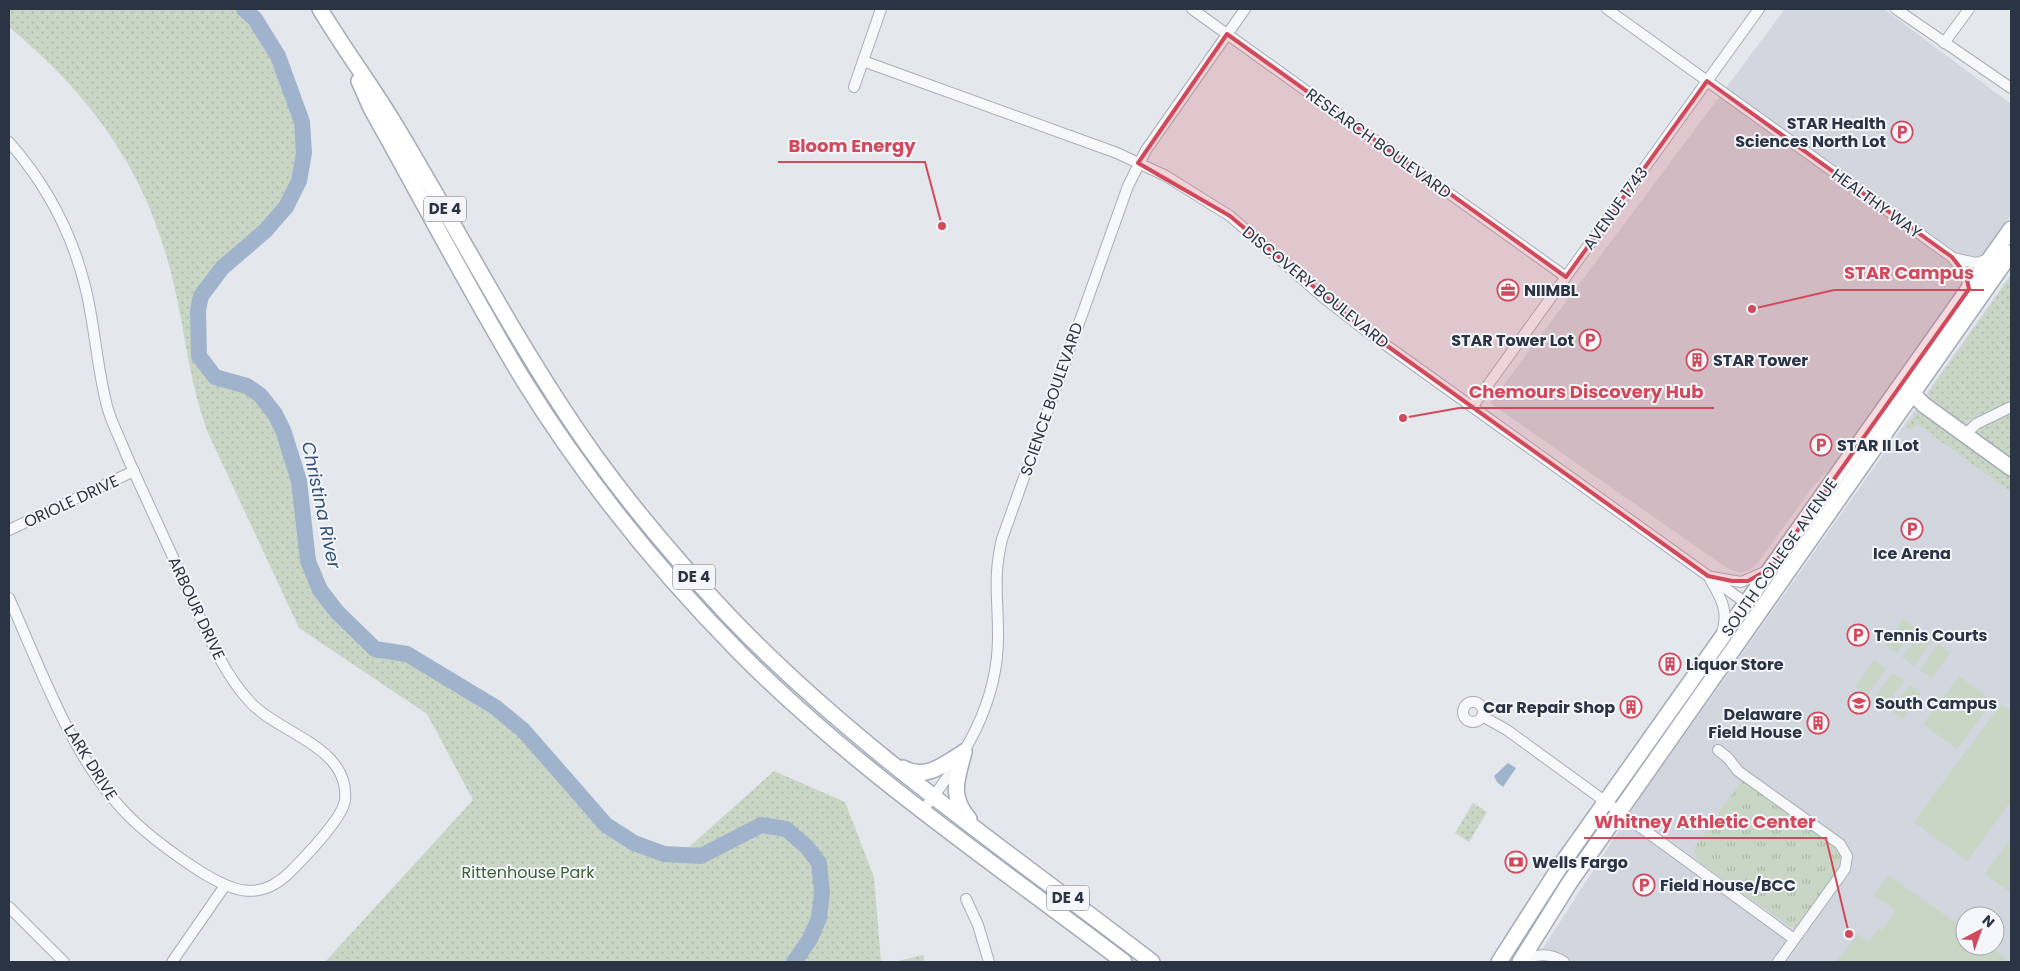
<svg xmlns="http://www.w3.org/2000/svg" width="2020" height="971" font-family="Poppins,sans-serif">
<style>
.built{fill:#d2d6de;fill-rule:evenodd}
.grass{fill:url(#grass-tufts)}
.park{fill:url(#park-dots)}
.pitch{fill:#c9d6c5}
.water{fill:#9fb4cc}
.lines{fill:none;stroke-linecap:round;stroke-linejoin:round}
.river{stroke:#9fb4cc;stroke-width:16}
.minor-casing{stroke:#a9aeb7;stroke-width:12}
.primary-casing{stroke:#a3abb8;stroke-width:18}
.minor{stroke:#f7f8fa;stroke-width:10}
.primary{stroke:#fff;stroke-width:15}
.marked{fill:#d1495b;fill-opacity:0.2;stroke:#d1495b;stroke-width:4;stroke-linejoin:round}
.labels{text-anchor:middle;stroke-width:4;stroke-linejoin:round;paint-order:stroke}
.shield{fill:#f4f6f9;stroke:#676e7b;stroke-width:1}
.shield-label{font-size:15px;font-weight:bold;fill:#2b3445}
.poi-label{font-size:16px;font-weight:bold;fill:#2b3445;stroke:#f4f6f9;text-anchor:start}
.street-label{font-size:16px;fill:#2b3445;stroke:#f4f6f9}
.park-label{font-size:16px;fill:#3f6138;stroke:#f4f6f9}
.water-label{font-size:18px;font-style:italic;fill:#34527a;stroke:#f4f6f9}
.leader{fill:none;stroke:#d1495b;stroke-width:2}
.callout-dot{fill:#d1495b;stroke:#f4f6f9;stroke-width:2}
.callout-label{font-size:18px;text-anchor:middle;font-weight:bold;fill:#d1495b;stroke:#f4f6f9;stroke-width:4;stroke-linejoin:round;paint-order:stroke}
</style>
<defs>
<pattern id="grass-tufts" width="24" height="20" patternUnits="userSpaceOnUse" patternTransform="scale(1.25)"><rect width="24" height="20" fill="#c9d6c5"/><path d="M3 7l-1-3M5 7V3M7 7l1-3M15 17l-1-3M17 17v-4M19 17l1-3" fill="none" stroke="#adb8ab"/></pattern>
<pattern id="park-dots" width="8" height="8" patternUnits="userSpaceOnUse" patternTransform="scale(1.25)"><rect width="8" height="8" fill="#c9d6c5"/><path d="M2 2h.1M6 6h.1" fill="none" stroke="#adb8ab" stroke-width="1.8" stroke-linecap="round"/></pattern>
</defs>
<rect width="100%" height="100%" fill="#e4e7ec"/>
<g class="built">
<polygon points="1785,9 1884,9 2011,104 2011,215 1838,460 1812,488 1757,564 1750,570 1740,573 1727,568 1490,403"/>
<path d="M2011,274V962H1534L1642,795ZM1965,916H1995V946H1965Z"/>
</g>
<polygon class="grass" points="1742,780 1834,847 1840,854 1838,870 1797,927 1790,927 1697,860 1694,848"/>
<g class="park">
<path d="M9,9H240L255,19L302,122L286,207L265,231L222,268L201,296L198,310L199,356L215,377L247,386L260,395L275,414L283,430L299,481L308,561L313,577L337,612L375,648L407,654L495,707L523,730L584,801L606,825L619,834L649,849L679,856L774,771L845,802L874,877L881,962H325L473,800L427,714L299,628L208,433C189,381 186,337 174,285C149,175 95,99 9,27Z"/>
<polygon points="2011,276 2011,404 1980,418 1958,423 1929,403 1931,401 1928,394"/>
<polygon points="2011,412 2011,464 1977,437 1977,432 1984,424"/>
<polygon points="1916,413 1923,413 2011,473 2011,492 1917,424 1911,430 1906,426"/>
<polygon points="1473,803 1487,812 1469,842 1455,833"/>
<polygon points="924,955 924,962 893,962"/>
</g>
<g class="pitch">
<polygon points="1903,619 1915,628 1897,653 1885,645"/>
<polygon points="1921,632 1932,640 1914,666 1902,657"/>
<polygon points="1938,644 1950,653 1932,678 1920,670"/>
<polygon points="1874,660 1886,669 1868,694 1856,686"/>
<polygon points="1892,673 1904,681 1885,707 1874,698"/>
<polygon points="1959,676 1993,701 1957,749 1923,724"/>
<polygon points="1910,685 1921,694 1903,719 1891,711"/>
<polygon points="2001,704 2011,711 2011,801 1967,861 1914,822"/>
<polygon points="2011,838 2011,893 1985,874"/>
<polygon points="1888,875 1965,929 1965,946 1989,946 2011,962 1835,962 1858,934 1869,942 1879,928 1882,930 1896,910 1874,896"/>
</g>
<polygon class="water" points="1508,763 1516,768 1503,787 1497,782 1494,776"/>
<g class="lines">
<polyline class="river" points="244,9 255,19 278,56 302,122 304,153 299,181 286,207 265,231 222,268 201,296 198,310 199,356 215,377 247,386 260,395 275,414 283,430 299,481 308,561 320,590 337,612 375,649 407,654 495,707 523,730 606,825 634,843 664,854 701,856 761,825 786,829 807,847 819,863 822,892 819,918 810,939 794,962"/>
<g class="minor-casing">
<g id="minor">
<polyline points="1192,9 1566,277"/>
<polyline points="1607,9 1952,257 1966,275 1969,289"/>
<polyline points="1896,9 2011,88"/>
<polyline points="1944,43 1969,9"/>
<polyline points="863,61 1117,153 1166,176 1230,216 1324,298 1365,330 1746,603"/>
<polyline points="854,87 881,9"/>
<path d="M9,142C46,184 73,235 86,290C95,328 97,368 107,406C111,422 120,438 126,454C145,497 166,541 185,584C204,625 220,670 251,703C280,734 350,747 345,800C343,818 304,858 290,872C259,903 231,891 198,870C172,853 143,832 122,809C70,753 40,667 9,598"/>
<polyline points="1953,258 1976,263 1989,259"/>
<polyline points="1472,407 1759,9"/>
<polyline points="1965,435 1976,424 2011,407"/>
<polyline points="9,530 134,471"/>
<polyline points="1712,577 1741,582 1767,571"/>
<path d="M1710,579C1721,598 1729,611 1722,633"/>
<circle cx="1473" cy="712" r="10"/>
<polyline points="1482,716 1507,730 1794,939"/>
<polyline points="1718,750 1728,758 1738,771 1840,844 1847,856 1845,869 1778,962"/>
<path d="M923,810C964,758 999,703 998,634C998,596 993,577 1002,539L1128,186L1146,150L1245,9"/>
<polyline points="966,899 978,925 989,962"/>
<polyline points="9,907 64,962"/>
<path d="M1522,959C1538,955 1549,952 1564,962"/>
<polyline points="172,962 224,887"/>
</g>
</g>
<g class="primary-casing">
<g id="primary">
<path d="M320,9C345,51 375,90 400,133C464,240 521,352 593,453C634,510 681,565 729,616C855,748 1008,851 1152,962"/>
<path d="M359,81L371,108C422,199 470,292 524,381C585,479 659,571 740,653C856,770 994,863 1124,962"/>
<polyline points="1911,386 1914,395 1924,405 2011,468"/>
<path d="M964,752C957,779 949,796 969,819"/>
<path d="M903,768C925,781 945,764 964,752"/>
<polyline points="1499,962 1563,862 2011,229"/>
<polyline points="1520,962 1570,882 2011,253"/>
</g>
</g>
<use href="#minor" class="minor"/>
<use href="#primary" class="primary"/>
</g>
<path class="marked" d="M1227,34L1566,277L1707,81L1952,257L1966,275L1969,289L1771,568L1748,581H1732L1708,576L1365,330L1230,216L1138,163Z"/>
<defs>
<g id="parking-ring" transform="scale(1.125)"><circle r="9.5" fill="#f4f6f9" stroke="#d1495b" stroke-width="1.5"/><path d="M-3.5-5.5H1a3.5 3.5 0 0 1 0 7H-1V5.5H-3.5ZM-1-3.4V-.6H.8a1.4 1.4 0 0 0 0-2.8Z" fill="#d1495b"/></g>
<g id="office-ring" transform="scale(1.125)"><circle r="9.5" fill="#f4f6f9" stroke="#d1495b" stroke-width="1.5"/><path d="M-6-3h4V-5.5h4V-3h4V5H-6ZM-1-4.5V-3h2v-1.5ZM-6 0V1H6V0Z" fill="#d1495b"/></g>
<g id="building-ring" transform="scale(1.125)"><circle r="9.5" fill="#f4f6f9" stroke="#d1495b" stroke-width="1.5"/><path d="M-4-6H4V6H1V3H-1V6H-4ZM-2.5-4.3h1.7v1.8h-1.7ZM.8-4.3h1.7v1.8H.8ZM-2.5-1h1.7V.8h-1.7ZM.8-1h1.7V.8H.8Z" fill="#d1495b"/></g>
<g id="university-ring" transform="scale(1.125)"><circle r="9.5" fill="#f4f6f9" stroke="#d1495b" stroke-width="1.5"/><path d="M0-5L7-2L0 1L-7-2ZM-4 1L0 2.5L4 1V4Q0 6-4 4Z" fill="#d1495b"/></g>
<g id="bank-ring" transform="scale(1.125)"><circle r="9.5" fill="#f4f6f9" stroke="#d1495b" stroke-width="1.5"/><path d="M-6-4H6V4H-6ZM0-2.3a2.3 2.3 0 1 0 0 4.6a2.3 2.3 0 1 0 0-4.6Z" fill="#d1495b"/></g>
</defs>
<g fill-rule="evenodd">
<use href="#parking-ring" x="1902" y="132"/>
<use href="#office-ring" x="1508" y="290"/>
<use href="#parking-ring" x="1590" y="340"/>
<use href="#building-ring" x="1697" y="360"/>
<use href="#parking-ring" x="1821" y="445"/>
<use href="#parking-ring" x="1912" y="529"/>
<use href="#parking-ring" x="1858" y="635"/>
<use href="#building-ring" x="1670" y="664"/>
<use href="#university-ring" x="1859" y="703"/>
<use href="#building-ring" x="1631" y="707"/>
<use href="#building-ring" x="1818" y="723"/>
<use href="#bank-ring" x="1516" y="862"/>
<use href="#parking-ring" x="1644" y="885"/>
</g>
<g class="labels">
<g class="shield">
<rect x="424" y="196.5" width="42" height="25" rx="4"/>
<rect x="673" y="564.5" width="42" height="25" rx="4"/>
<rect x="1047" y="885.5" width="42" height="25" rx="4"/>
</g>
<g class="shield-label">
<text x="445" y="214">DE 4</text>
<text x="694" y="582">DE 4</text>
<text x="1068" y="903">DE 4</text>
</g>
<g class="poi-label">
<text x="1886" y="129" text-anchor="end">STAR Health<tspan x="1886" dy="18">Sciences North Lot</tspan></text>
<text x="1524" y="296">NIIMBL</text>
<text x="1574" y="346" text-anchor="end">STAR Tower Lot</text>
<text x="1713" y="366">STAR Tower</text>
<text x="1837" y="451">STAR II Lot</text>
<text x="1912" y="559" text-anchor="middle">Ice Arena</text>
<text x="1874" y="641">Tennis Courts</text>
<text x="1686" y="670">Liquor Store</text>
<text x="1875" y="709">South Campus</text>
<text x="1615" y="713" text-anchor="end">Car Repair Shop</text>
<text x="1802" y="720" text-anchor="end">Delaware<tspan x="1802" dy="18">Field House</tspan></text>
<text x="1532" y="868">Wells Fargo</text>
<text x="1660" y="891">Field House/BCC</text>
</g>
<g class="street-label">
<text transform="translate(1379 143) rotate(36)" y="6">RESEARCH BOULEVARD</text>
<text transform="translate(1877 203) rotate(36)" y="6">HEALTHY WAY</text>
<text transform="translate(1615 208) rotate(-54)" y="6">AVENUE 1743</text>
<text transform="translate(1316 287) rotate(39)" y="6">DISCOVERY BOULEVARD</text>
<text transform="translate(1051 399) rotate(-71)" y="6">SCIENCE BOULEVARD</text>
<text transform="translate(71 501) rotate(-25)" y="6">ORIOLE DRIVE</text>
<text transform="translate(1779 557) rotate(-55)" y="6">SOUTH COLLEGE AVENUE</text>
<text transform="translate(197 608) rotate(65)" y="6">ARBOUR DRIVE</text>
<text transform="translate(91 762) rotate(58)" y="6">LARK DRIVE</text>
</g>
<g class="park-label">
<text x="528" y="878">Rittenhouse Park</text>
</g>
<g class="water-label">
<text transform="translate(321 505) rotate(78)" y="6">Christina River</text>
</g>
</g>
<path class="leader" d="M942 226L925 162H778M1752 309L1834 290H1984M1403 418L1459 408H1714M1849 934L1826 838H1584"/>
<g class="callout-dot">
<circle cx="942" cy="226" r="5"/>
<circle cx="1752" cy="309" r="5"/>
<circle cx="1403" cy="418" r="5"/>
<circle cx="1849" cy="934" r="5"/>
</g>
<g class="callout-label">
<text x="852" y="152">Bloom Energy</text>
<text x="1909" y="279">STAR Campus</text>
<text x="1586" y="398">Chemours Discovery Hub</text>
<text x="1705" y="828">Whitney Athletic Center</text>
</g>
<rect width="2020" height="971" fill="none" stroke="#2b3445" stroke-width="20"/>
<g transform="translate(1980 931) rotate(41)"><circle r="24" fill="#f4f6f9" stroke="#a4a8b1"/>
<path d="M0-4L9 19L0 12L-9 19Z" fill="#d1495b"/>
<text y="-8" font-size="14" font-weight="bold" text-anchor="middle" fill="#2b3445">N</text>
</g>
</svg>
